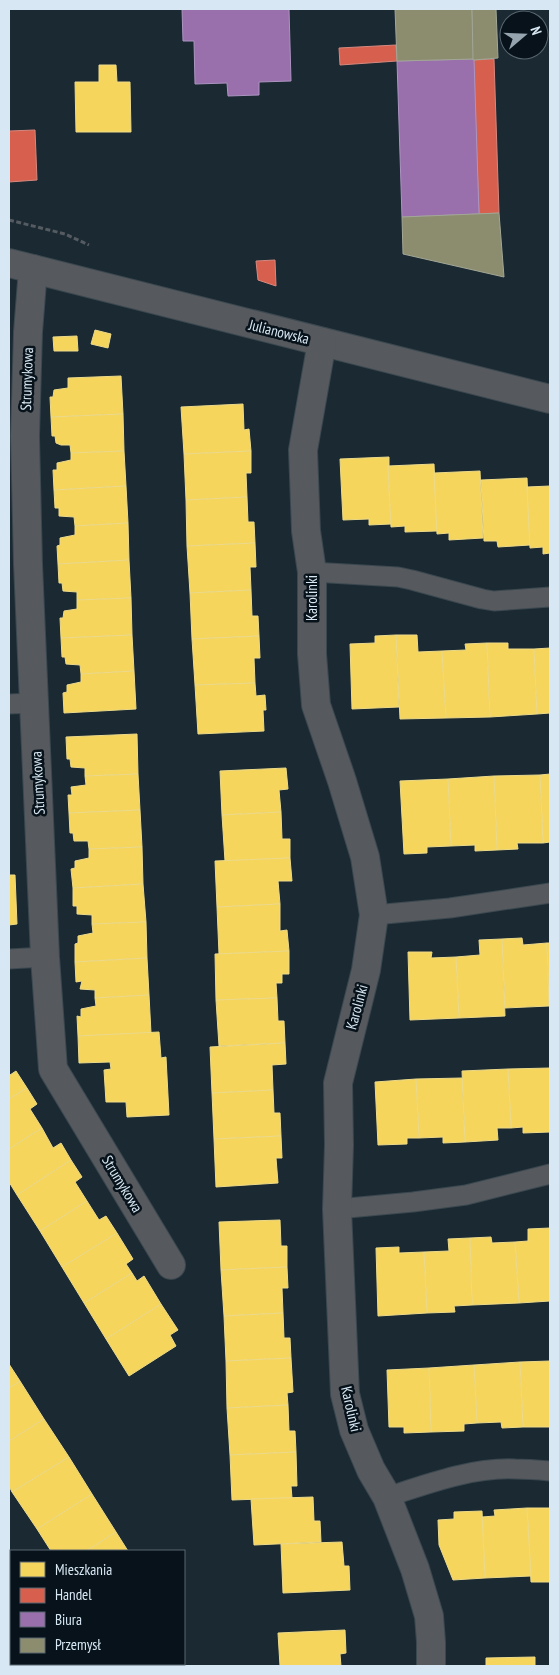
<svg xmlns="http://www.w3.org/2000/svg" width="559" height="1675" font-family="'PT Sans Narrow',sans-serif">
<style>
.homes{fill:#f6d55c;stroke:#edda89}
.shops{fill:#d6604d;stroke:#d6887f}
.offices{fill:#9970ab;stroke:#ac94c1}
.industry{fill:#8c8c6e;stroke:#a2a796}
.lines{fill:none;stroke-linecap:round;stroke-linejoin:round}
.service-casing{stroke:#3a474f;stroke-width:21}
.minor-casing{stroke:#3a474f;stroke-width:30}
.path{stroke:#555b61;stroke-width:3;stroke-dasharray:5 2.5;stroke-linecap:butt}
.service{stroke:#56595d;stroke-width:19}
.minor{stroke:#56595d;stroke-width:28}
.labels{text-anchor:middle;stroke-width:5;stroke-linejoin:round;paint-order:stroke}
.street-label{font-size:15px;fill:#d7e7f3;stroke:#07121a}
</style>
<rect width="100%" height="100%" fill="#1a2932"/>
<g class="homes">
<polygon points="99,65 116,65 117,82 130,82 131,132 76,132 75,82 99,82"/>
<polygon points="95,330 111,334 108,348 91,344"/>
<polygon points="77,336 78,351 54,351 53,337"/>
<polygon points="121,376 123,414 51,417 50,397 53,397 54,390 68,388 68,378"/>
<polygon points="243,404 244,430 249,429 251,451 184,454 181,407"/>
<polygon points="123,414 124,451 71,453 70,445 61,445 56,443 55,436 52,436 51,417"/>
<polygon points="124,451 126,486 54,490 53,470 57,470 57,463 71,460 71,453"/>
<polygon points="251,451 251,473 246,473 247,497 186,500 184,454"/>
<polygon points="389,457 389,466 388,466 391,524 369,525 369,519 343,520 340,459"/>
<polygon points="434,464 437,531 405,532 405,526 391,527 388,466"/>
<polygon points="480,471 483,538 449,540 449,533 437,534 434,473"/>
<polygon points="527,478 530,545 498,547 497,541 484,541 481,480"/>
<polygon points="126,486 128,523 75,526 74,517 59,516 59,508 55,508 54,490"/>
<polygon points="550,486 550,553 543,554 543,547 530,548 527,487"/>
<polygon points="247,497 248,522 254,522 255,543 187,546 186,500"/>
<polygon points="128,523 129,560 58,564 57,546 60,545 60,538 75,535 75,526"/>
<polygon points="255,543 256,567 250,567 251,590 190,593 187,546"/>
<polygon points="129,560 131,598 77,600 77,592 63,591 62,583 59,583 58,564"/>
<polygon points="251,590 252,616 258,616 259,636 192,639 190,593"/>
<polygon points="131,598 132,635 61,638 60,618 63,618 64,611 77,609 77,600"/>
<polygon points="132,635 134,671 81,674 80,665 66,664 65,657 62,657 61,638"/>
<polygon points="396,635 417,635 418,652 442,651 446,718 400,719"/>
<polygon points="396,635 399,707 352,709 350,644 375,643 375,636"/>
<polygon points="259,636 260,658 254,658 255,683 195,685 192,639"/>
<polygon points="487,643 490,717 446,718 442,651 466,650 465,644"/>
<polygon points="487,643 508,643 508,649 534,649 537,714 490,717"/>
<polygon points="550,648 550,713 537,714 534,649"/>
<polygon points="134,671 136,709 64,713 63,693 67,692 67,685 81,682 81,674"/>
<polygon points="255,683 256,696 265,695 266,710 263,710 264,731 198,734 195,685"/>
<polygon points="137,734 138,774 85,776 85,768 71,767 70,759 67,759 66,737"/>
<polygon points="286,768 288,789 279,790 281,812 222,815 220,771"/>
<polygon points="138,774 140,810 69,813 68,795 72,795 71,787 86,785 85,776"/>
<polygon points="550,774 550,842 543,843 540,775"/>
<polygon points="540,775 543,843 517,843 518,849 497,850 494,776"/>
<polygon points="494,776 497,850 475,851 475,845 451,846 448,779"/>
<polygon points="448,779 451,846 427,847 427,853 404,854 400,781"/>
<polygon points="140,810 142,847 89,849 88,841 74,841 73,833 70,833 69,813"/>
<polygon points="281,812 282,839 290,839 290,858 225,861 222,815"/>
<polygon points="142,847 143,884 73,888 71,869 75,868 75,861 89,858 89,849"/>
<polygon points="290,858 292,881 278,881 280,904 217,907 215,861"/>
<polygon points="9,875 15,875 17,924 9,925"/>
<polygon points="143,884 146,922 92,924 92,915 77,914 77,906 73,906 73,888"/>
<polygon points="280,904 280,931 287,930 289,951 219,954 217,907"/>
<polygon points="146,922 147,958 75,962 75,944 78,943 78,936 93,933 92,924"/>
<polygon points="522,938 523,945 547,943 549,1006 505,1008 502,939"/>
<polygon points="502,939 505,1016 459,1018 456,957 480,955 479,940"/>
<polygon points="547,943 550,943 549,1006"/>
<polygon points="289,951 289,974 282,974 282,983 276,983 277,998 216,1000 215,954"/>
<polygon points="408,952 432,952 431,958 456,957 459,1018 410,1020"/>
<polygon points="147,958 149,995 95,998 95,990 80,989 82,981 76,982 75,962"/>
<polygon points="149,995 151,1033 78,1036 77,1016 81,1017 81,1009 96,1006 95,998"/>
<polygon points="277,998 278,1021 284,1021 285,1043 219,1046 216,1000"/>
<polygon points="159,1032 161,1058 166,1057 169,1115 127,1117 126,1102 106,1102 104,1070 111,1069 110,1062 79,1063 78,1036"/>
<polygon points="285,1043 286,1064 272,1065 273,1090 212,1093 210,1047"/>
<polygon points="550,1068 550,1132 523,1133 523,1127 511,1128 508,1069"/>
<polygon points="508,1069 511,1128 497,1128 498,1140 465,1142 462,1071"/>
<polygon points="16,1071 27,1088 9,1099 9,1073 10,1075"/>
<polygon points="462,1078 465,1142 443,1143 443,1137 419,1138 416,1079"/>
<polygon points="416,1079 419,1138 407,1138 407,1144 378,1145 375,1082"/>
<polygon points="27,1088 37,1104 30,1109 42,1128 9,1149 9,1099"/>
<polygon points="273,1090 274,1113 280,1113 281,1136 214,1139 212,1093"/>
<polygon points="42,1128 53,1148 61,1143 71,1160 17,1195 9,1182 9,1149"/>
<polygon points="281,1136 282,1158 276,1158 278,1183 216,1187 214,1139"/>
<polygon points="71,1160 82,1177 75,1182 87,1201 40,1231 17,1195"/>
<polygon points="87,1201 99,1220 106,1216 117,1233 62,1267 40,1231"/>
<polygon points="280,1220 281,1246 287,1246 287,1267 221,1270 219,1222"/>
<polygon points="550,1228 550,1301 519,1303 515,1242 528,1241 528,1229"/>
<polygon points="117,1233 133,1259 126,1264 132,1273 84,1303 62,1267"/>
<polygon points="491,1237 492,1243 515,1242 519,1303 472,1305 470,1238"/>
<polygon points="470,1238 472,1305 454,1306 455,1312 427,1313 424,1252 449,1251 448,1239"/>
<polygon points="399,1247 399,1253 424,1252 427,1313 378,1316 376,1248"/>
<polygon points="287,1267 288,1288 282,1288 283,1313 224,1316 221,1270"/>
<polygon points="132,1273 137,1281 144,1276 161,1304 106,1339 84,1303"/>
<polygon points="161,1304 178,1330 170,1335 176,1346 129,1376 106,1339"/>
<polygon points="283,1313 284,1338 290,1338 291,1358 226,1361 224,1316"/>
<polygon points="291,1358 293,1392 287,1393 288,1405 227,1408 226,1361"/>
<polygon points="550,1361 550,1427 523,1427 520,1362"/>
<polygon points="520,1362 523,1427 502,1428 501,1422 477,1423 474,1365"/>
<polygon points="9,1364 20,1381 9,1388"/>
<polygon points="474,1365 477,1423 464,1424 464,1431 431,1432 429,1368"/>
<polygon points="429,1368 431,1432 404,1433 404,1427 389,1427 387,1370"/>
<polygon points="20,1381 44,1419 9,1441 9,1388"/>
<polygon points="288,1405 289,1431 295,1431 296,1452 230,1455 227,1408"/>
<polygon points="44,1419 69,1457 12,1492 9,1486 9,1441"/>
<polygon points="296,1452 297,1486 291,1486 292,1498 232,1500 230,1455"/>
<polygon points="69,1457 92,1494 37,1529 12,1492"/>
<polygon points="92,1494 116,1532 86,1551 51,1551 37,1529"/>
<polygon points="313,1497 314,1521 320,1521 321,1542 254,1545 251,1499"/>
<polygon points="527,1508 550,1508 550,1582 531,1582"/>
<polygon points="527,1508 531,1576 485,1578 482,1517 495,1516 494,1510"/>
<polygon points="482,1511 485,1578 453,1580 439,1545 438,1520 454,1519 454,1512"/>
<polygon points="116,1532 128,1551 86,1551"/>
<polygon points="342,1542 344,1566 349,1566 350,1590 283,1593 281,1544"/>
<polygon points="345,1630 346,1653 340,1654 341,1666 280,1666 278,1633"/>
<polygon points="535,1657 535,1666 486,1666 486,1658"/>
<polygon points="121,1664 157,1664 153,1666 123,1666"/>
</g>
<g class="shops">
<polygon points="396,45 397,61 340,65 339,48"/>
<polygon points="494,59 499,213 479,214 473,60"/>
<polygon points="35,130 37,180 9,182 9,131"/>
<polygon points="275,260 276,286 258,280 256,261"/>
</g>
<g class="offices">
<polygon points="182,9 289,9 291,81 259,82 259,95 228,96 227,83 195,84 194,41 183,41"/>
<polygon points="474,59 479,214 402,217 397,61"/>
</g>
<g class="industry">
<polygon points="395,9 472,9 474,59 397,61"/>
<polygon points="472,9 496,9 498,58 473,60"/>
<polygon points="499,213 504,277 403,254 402,217"/>
</g>
<g class="lines">
<g class="service-casing">
<g id="service">
<polyline points="312,572 398,577 412,580 482,599 494,601 550,597"/>
<polyline points="9,704 34,703"/>
<polyline points="374,915 450,908 550,893"/>
<polyline points="9,959 45,957"/>
<polyline points="337,1209 413,1202 466,1195 550,1174"/>
<path d="M387,1497C427,1484 473,1467 515,1469C527,1469 539,1470 550,1471"/>
</g>
</g>
<g class="minor-casing">
<g id="minor">
<polyline points="9,263 550,399"/>
<polyline points="33,269 28,332 25,436 28,564 45,957 53,1069 171,1265"/>
<polyline points="322,342 303,450 306,531 312,572 312,654 316,705 342,781 365,857 374,915 366,970 338,1083 339,1145 337,1209 345,1394 354,1430 371,1470 387,1497 415,1569 429,1616 431,1642 431,1666"/>
<polyline points="9,1599 11,1604"/>
<polyline points="44,1664 45,1666"/>
</g>
</g>
<polyline class="path" points="9,220 65,234 89,245"/>
<use href="#service" class="service"/>
<use href="#minor" class="minor"/>
</g>
<g class="labels">
<g class="street-label">
<text transform="translate(279 332) rotate(14)" y="5">Julianowska</text>
<text transform="translate(27 379) rotate(-88)" y="5">Strumykowa</text>
<text transform="translate(312 598) rotate(-90)" y="5">Karolinki</text>
<text transform="translate(38 783) rotate(-93)" y="5">Strumykowa</text>
<text transform="translate(357 1007) rotate(-75)" y="5">Karolinki</text>
<text transform="translate(122 1184) rotate(59)" y="5">Strumykowa</text>
<text transform="translate(351 1409) rotate(77)" y="5">Karolinki</text>
</g>
</g>
<rect width="559" height="1675" fill="none" stroke="#d7e7f3" stroke-width="20"/>
<rect x="10" y="1550" width="175" height="115" fill="#07121a" stroke="#5a6771"/>
<rect x="20" y="1562" width="25" height="15" fill="#f6d55c" stroke="#5a6771"/>
<text x="55" y="1575" font-size="15" fill="#d7e7f3">Mieszkania</text>
<rect x="20" y="1588" width="25" height="15" fill="#d6604d" stroke="#5a6771"/>
<text x="55" y="1600" font-size="15" fill="#d7e7f3">Handel</text>
<rect x="20" y="1612" width="25" height="15" fill="#9970ab" stroke="#5a6771"/>
<text x="55" y="1625" font-size="15" fill="#d7e7f3">Biura</text>
<rect x="20" y="1638" width="25" height="15" fill="#8c8c6e" stroke="#5a6771"/>
<text x="55" y="1650" font-size="15" fill="#d7e7f3">Przemysł</text>
<g transform="translate(524 35) rotate(71)"><circle r="24" fill="#07121a" stroke="#5a6771"/>
<path d="M0-4L9 19L0 12L-9 19Z" fill="#95a4af"/>
<text y="-8" font-size="14" font-weight="bold" text-anchor="middle" fill="#d7e7f3">N</text>
</g>
</svg>
